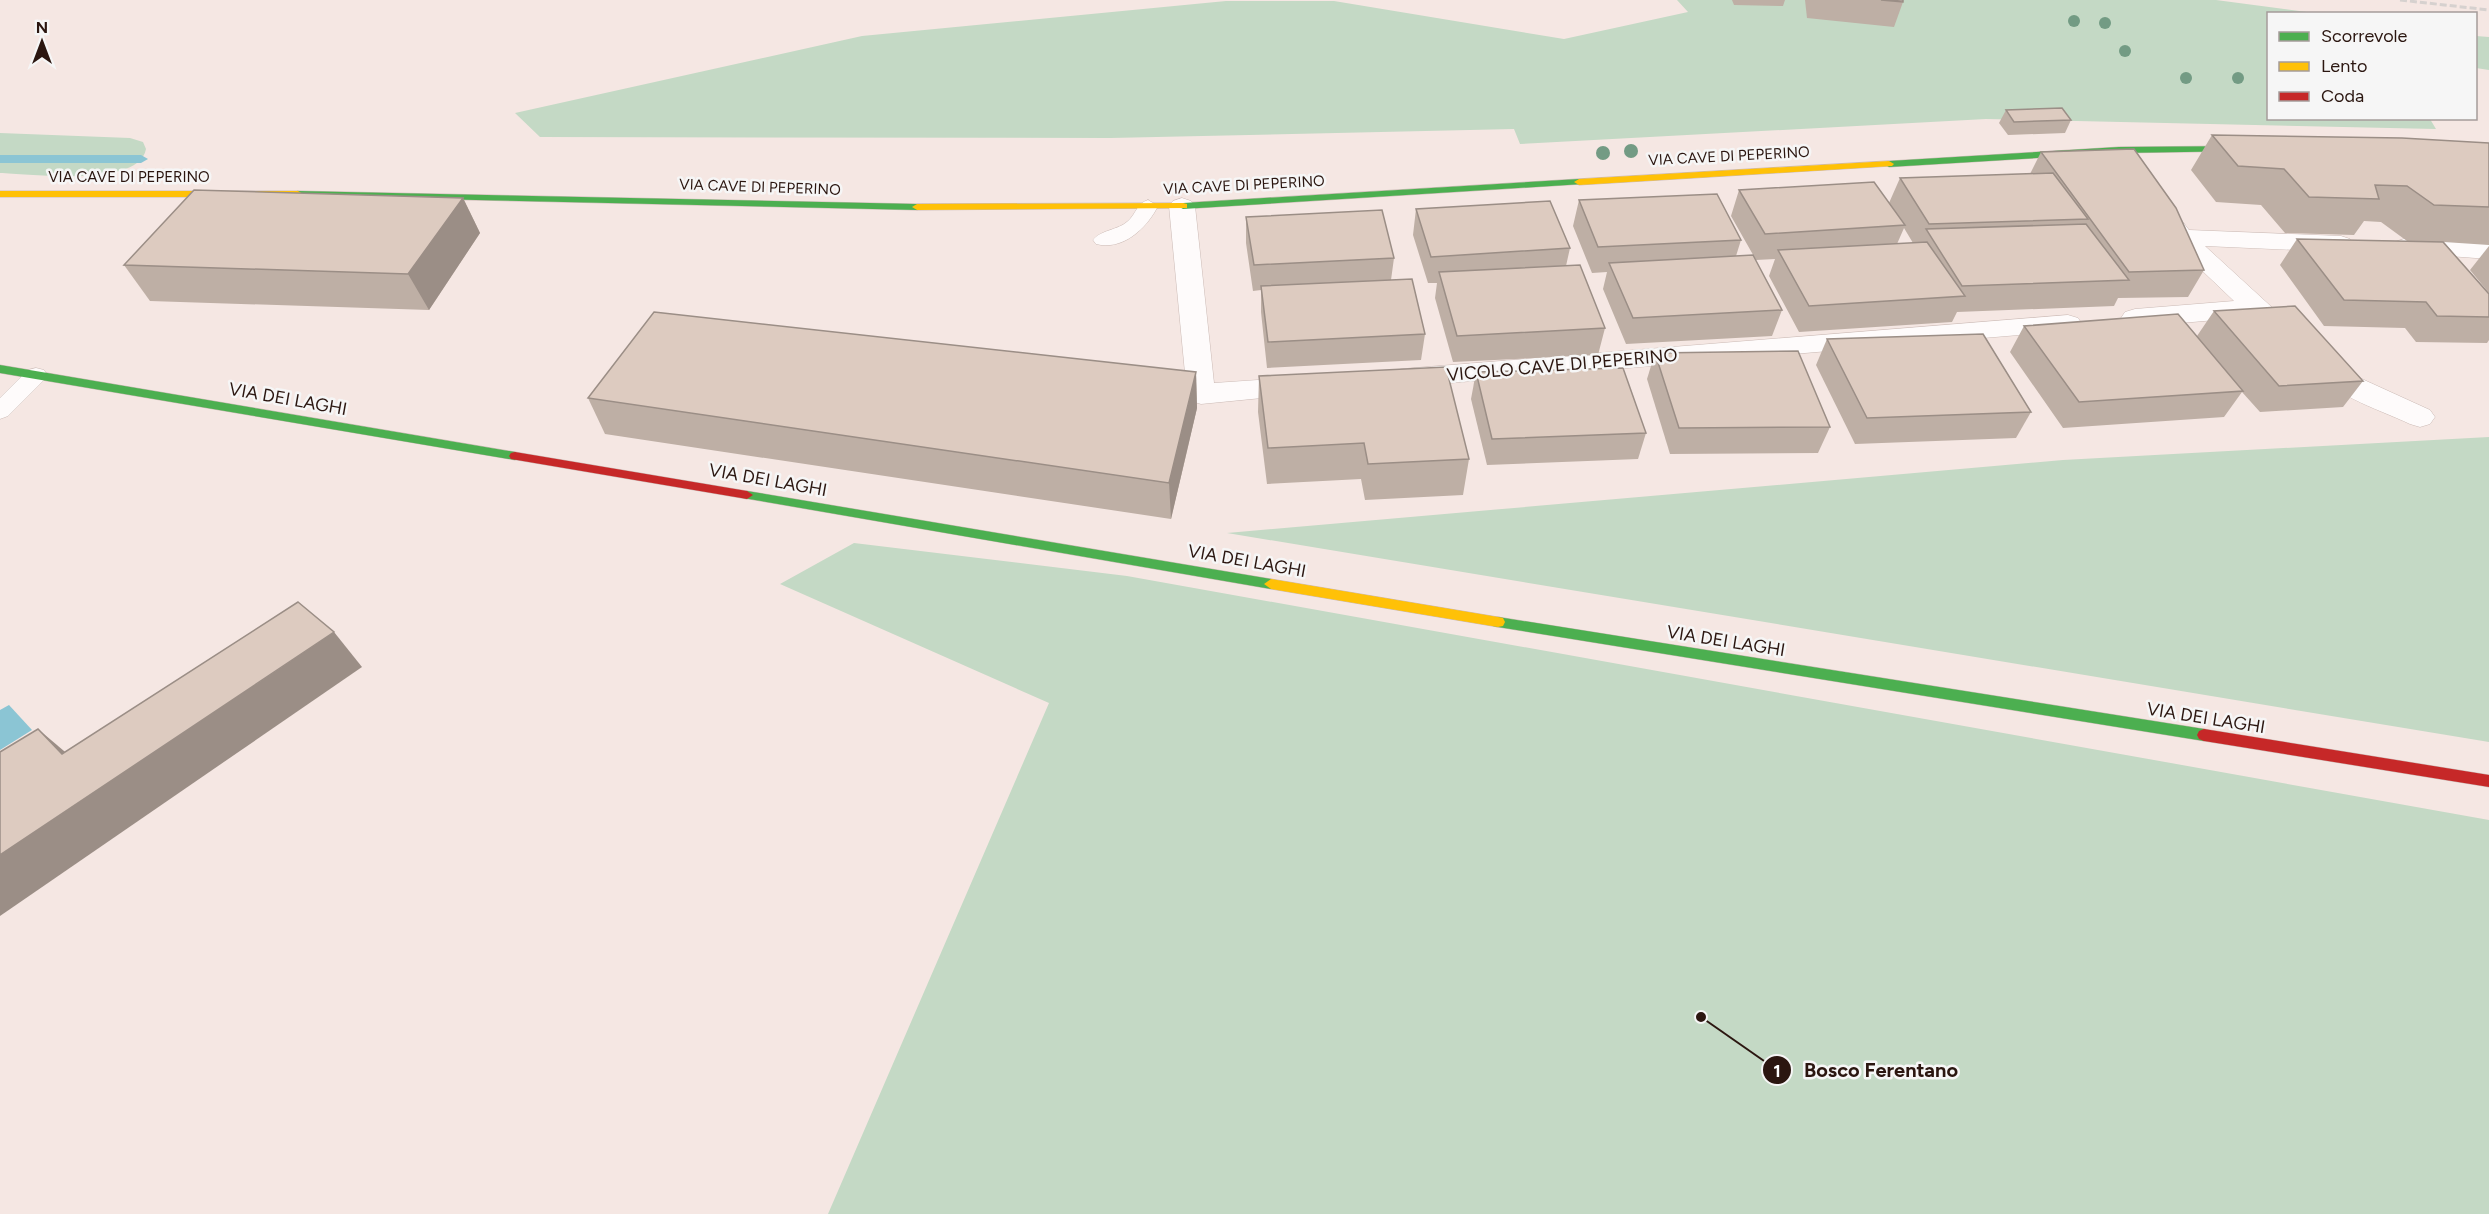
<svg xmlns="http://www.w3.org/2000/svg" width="2489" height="1214" font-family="Figtree,sans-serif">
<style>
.green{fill:#c4d9c5}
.water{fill:#8bc5d4}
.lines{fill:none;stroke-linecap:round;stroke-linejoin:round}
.stream{fill:#8bc5d4;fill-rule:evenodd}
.lane-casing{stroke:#cbbab5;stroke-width:1}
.street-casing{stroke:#cbbab5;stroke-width:1}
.fast-casing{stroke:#cbbab5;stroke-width:1}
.slow-casing{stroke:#cbbab5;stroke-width:1}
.jam-casing{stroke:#cbbab5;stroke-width:1}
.lane{fill:#fefbfb;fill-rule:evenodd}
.street{fill:#fefbfb;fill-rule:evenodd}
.fast{fill:#4caf50;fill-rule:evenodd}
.slow{fill:#ffc107;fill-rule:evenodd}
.jam{fill:#c62828;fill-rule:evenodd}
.rail{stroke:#d6d1cf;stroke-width:3;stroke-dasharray:7 3;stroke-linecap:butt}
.tree{fill:#739b84}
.wall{fill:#beafa5;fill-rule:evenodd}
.shaded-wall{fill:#9b8e86}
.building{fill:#ddcbc0;stroke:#9b8e86;stroke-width:1.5}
.labels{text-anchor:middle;stroke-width:5;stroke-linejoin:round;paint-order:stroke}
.far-street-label{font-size:15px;fill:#2b1610;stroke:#f6f6f6}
.street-label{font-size:18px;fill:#2b1610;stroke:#f6f6f6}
.leader{fill:none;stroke:#2b1610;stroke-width:2}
.callout-dot{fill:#2b1610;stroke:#f6f6f6;stroke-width:2}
.mark-label{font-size:18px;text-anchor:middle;font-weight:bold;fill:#fff}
.callout-label{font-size:20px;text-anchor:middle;font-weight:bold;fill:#2b1610;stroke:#f6f6f6;stroke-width:5;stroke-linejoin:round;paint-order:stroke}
</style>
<rect width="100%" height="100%" fill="#f5e7e3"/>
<g class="green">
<polygon points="1677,0 2216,0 2314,13 2268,14 2268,118 2430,119 2436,129 1986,119 1520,144 1514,129 1110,138 540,137 515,113 862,36 1226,1 1334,1 1564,39 1688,12"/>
<polygon points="2476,36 2489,37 2489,70 2476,68"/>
<path d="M0,133L130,138L143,142L146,149C139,188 31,174 0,173Z"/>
<polygon points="2489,437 2489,742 1227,533 2063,460"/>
<polygon points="854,543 1127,576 2489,820 2489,1214 828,1214 1049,703 780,584"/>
</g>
<polygon class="water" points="9,705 32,730 0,750 0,710"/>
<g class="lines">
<polygon class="stream" points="0,155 141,155 148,159 141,163 0,163"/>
<g class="lane-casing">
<g id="lane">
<path d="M1148,200L1158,206C1147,228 1123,251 1096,244L1093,240C1100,230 1119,230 1128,221C1136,214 1137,203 1148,200Z"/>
<polygon points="36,368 44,370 47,375 44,380 8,416 0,419 0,398 28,370"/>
</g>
</g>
<g class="street-casing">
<g id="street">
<polygon points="1182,198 1191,201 1195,206 1214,383 1303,377 1313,379 1317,386 1313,393 1201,404 1191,401 1187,394 1169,206 1173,201"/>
<path d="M2167,210L2176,213L2189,230L2341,236L2350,239L2354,244L2350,249L2341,252L2205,246L2276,311L2280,317L2276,323C2264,326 2258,325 2250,317L2135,327L2125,324L2121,318L2125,312L2135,309L2234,301L2172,242L2154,218L2158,213Z"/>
<polygon points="2404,239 2489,243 2489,259 2395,252 2391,247 2395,242"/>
<polygon points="2068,315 2078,318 2082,324 2078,330 1402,387 1392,385 1388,378 1392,371 1402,369"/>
<path d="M2320,352L2330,355L2362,379L2430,410L2435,417L2430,424L2420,427L2410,424C2376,408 2327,394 2306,361L2310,355Z"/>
</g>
</g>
<g class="fast-casing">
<g id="fast">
<polygon points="2247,146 2250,147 2250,151 2119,153 1889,167 1884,164 1889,161 2119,147"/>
<polygon points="1579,179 1583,180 1583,184 1183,209 1178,206 1183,203"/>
<polygon points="298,191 917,204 922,207 917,210 294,196 293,194"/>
<polygon points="0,365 515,452 521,456 515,460 0,373"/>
<polygon points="747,491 1271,579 1278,584 1271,589 743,498 741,495"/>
<polygon points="1498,617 2204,729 2209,731 2211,735 2209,739 2204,741 1498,627 1493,626 1491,622 1493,618"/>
</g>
</g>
<g class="slow-casing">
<g id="slow">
<polygon points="1889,161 1894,164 1892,166 1579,185 1574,182 1579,179"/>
<polygon points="0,191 298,191 303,194 298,197 0,197"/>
<polygon points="1183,203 1187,204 1187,208 917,210 912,207 917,204"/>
<polygon points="1271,579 1498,617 1503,618 1505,622 1503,626 1498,627 1271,589 1264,584"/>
</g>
</g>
<g class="jam-casing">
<g id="jam">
<polygon points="515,452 747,491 753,495 747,499 511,459 509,456 511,453"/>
<polygon points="2204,729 2489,775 2489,787 2204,741 2199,739 2197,735 2199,731"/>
</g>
</g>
<use href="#lane" class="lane"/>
<use href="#street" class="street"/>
<use href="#fast" class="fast"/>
<use href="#slow" class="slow"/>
<use href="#jam" class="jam"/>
<polyline class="rail" points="2400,0 2489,10"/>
</g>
<g class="tree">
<circle cx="2074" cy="21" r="6"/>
<circle cx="2105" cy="23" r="6"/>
<circle cx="2125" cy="51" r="6"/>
<circle cx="2186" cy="78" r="6"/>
<circle cx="2238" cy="78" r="6"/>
<circle cx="1631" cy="151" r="7"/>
<circle cx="1603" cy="153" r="7"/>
</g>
<g class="wall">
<polygon points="1732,0 1785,0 1783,6 1734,5"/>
<polygon points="1805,0 1903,0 1903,2 1894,27 1807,18"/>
<polygon points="2006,110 2071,120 2065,133 2008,135 1999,123"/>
<polygon points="2212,135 2489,143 2489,245 2444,242 2489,294 2489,340 2487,343 2416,342 2405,328 2324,326 2280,265 2297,239 2407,241 2381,222 2364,221 2354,235 2285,233 2261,205 2216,202 2191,170"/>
<path d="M2041,152L2204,270L2188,297L2118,298L2114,306L1957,312L1952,322L1799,332L1769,276L1775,259L1756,260L1731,216L1739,190L1889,203L1900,178L2030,174ZM1904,228L1913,243L1897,244Z"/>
<polygon points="463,198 480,233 429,310 150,301 124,265"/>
<polygon points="1579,200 1741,240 1736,256 1782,310 1772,336 1626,344 1603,289 1607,272 1592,273 1573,226"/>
<polygon points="1416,209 1570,248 1566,266 1605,328 1598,355 1453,362 1435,298 1437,283 1428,283 1413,235"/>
<polygon points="1246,217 1394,258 1391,280 1425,334 1421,360 1267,368 1261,312 1261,290 1253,291 1246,243"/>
<polygon points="2489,246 2489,293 2470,270"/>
<polygon points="2214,311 2363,381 2343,407 2260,412 2242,392 2224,417 2063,428 2010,352 2024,326 2197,336"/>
<polygon points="1827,339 2031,412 2016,438 1855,444 1816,365"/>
<polygon points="1655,353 1830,427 1818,453 1670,454 1647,379"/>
<polygon points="1196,372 1197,408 1171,519 605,434 588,398"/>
<polygon points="1476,372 1646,433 1638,459 1487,465 1471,399"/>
<polygon points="1259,376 1469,459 1463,495 1365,500 1361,479 1267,484 1258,412"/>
</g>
<g class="shaded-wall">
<polygon points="463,198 480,233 429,310 408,274"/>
<polygon points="1196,372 1197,408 1171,519 1169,483"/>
<polygon points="334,632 362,667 0,916 0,855"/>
<polygon points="38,729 77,762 62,754"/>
</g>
<g class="building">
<polygon points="1881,0 1903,0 1903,2"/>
<polygon points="2062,108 2071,120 2014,122 2006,110"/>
<polygon points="2212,135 2402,138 2489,143 2489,207 2434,205 2407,186 2375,185 2379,199 2309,197 2284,169 2238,166"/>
<polygon points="2134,149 2176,208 2204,270 2129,272 2041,152"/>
<polygon points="2053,173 2088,219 1929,224 1900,178"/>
<polygon points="1874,182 1905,225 1765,234 1739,190"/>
<polygon points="194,190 463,198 408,274 124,265"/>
<polygon points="1717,194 1741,240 1598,247 1579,200"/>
<polygon points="1550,201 1570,248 1431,257 1416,209"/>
<polygon points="1382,210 1394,258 1254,265 1246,217"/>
<polygon points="2086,224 2129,280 1962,286 1926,229"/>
<polygon points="2297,239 2443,242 2489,294 2489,317 2437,316 2426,302 2344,300"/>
<polygon points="1927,242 1965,296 1809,306 1778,250"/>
<polygon points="1753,255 1782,310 1633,318 1609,263"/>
<polygon points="1580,265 1605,328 1457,336 1439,272"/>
<polygon points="1412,279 1425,334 1268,342 1261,286"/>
<polygon points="2295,306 2363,381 2279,386 2214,311"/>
<polygon points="654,312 1196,372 1169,483 588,398"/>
<polygon points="2178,314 2243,391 2079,402 2024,326"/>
<polygon points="1983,334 2031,412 1867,418 1827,339"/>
<polygon points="1798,351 1830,427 1679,428 1655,353"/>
<polygon points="1446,367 1469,459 1368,464 1364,443 1268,448 1259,376"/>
<polygon points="1623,368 1646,433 1492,439 1476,372"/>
<polygon points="298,602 334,632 0,855 0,752 38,729 62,754"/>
</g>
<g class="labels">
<g class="far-street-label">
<text transform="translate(1729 156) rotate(-3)" y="5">VIA CAVE DI PEPERINO</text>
<text x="129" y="182">VIA CAVE DI PEPERINO</text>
<text transform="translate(1244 185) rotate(-3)" y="5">VIA CAVE DI PEPERINO</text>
<text transform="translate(760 187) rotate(2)" y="5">VIA CAVE DI PEPERINO</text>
</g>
<g class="street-label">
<text transform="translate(1562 365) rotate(-5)" y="6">VICOLO CAVE DI PEPERINO</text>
<text transform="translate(288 399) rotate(10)" y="6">VIA DEI LAGHI</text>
<text transform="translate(768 480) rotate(10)" y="6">VIA DEI LAGHI</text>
<text transform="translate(1247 561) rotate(10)" y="6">VIA DEI LAGHI</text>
<text transform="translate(1726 641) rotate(9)" y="6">VIA DEI LAGHI</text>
<text transform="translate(2206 718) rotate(9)" y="6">VIA DEI LAGHI</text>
</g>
</g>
<path class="leader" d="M1701 1017L1777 1070"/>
<g class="callout-dot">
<circle cx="1701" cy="1017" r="6"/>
<circle cx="1777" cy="1070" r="15"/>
</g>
<g class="mark-label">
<text x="1777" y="1077">1</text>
</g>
<g class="callout-label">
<text x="1881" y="1077">Bosco Ferentano</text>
</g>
<rect x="2267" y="12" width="210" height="108" fill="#f6f6f6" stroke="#a59c9a" stroke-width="1.5"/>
<rect x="2279" y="32" width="30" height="9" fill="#4caf50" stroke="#a59c9a" stroke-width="1.5"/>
<text x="2321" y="42" font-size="18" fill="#2b1610">Scorrevole</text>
<rect x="2279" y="62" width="30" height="9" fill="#ffc107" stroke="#a59c9a" stroke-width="1.5"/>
<text x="2321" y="72" font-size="18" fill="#2b1610">Lento</text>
<rect x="2279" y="92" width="30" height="9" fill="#c62828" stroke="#a59c9a" stroke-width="1.5"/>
<text x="2321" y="102" font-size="18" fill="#2b1610">Coda</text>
<g transform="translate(42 42)" stroke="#f6f6f6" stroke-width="4.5" paint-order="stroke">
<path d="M0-4.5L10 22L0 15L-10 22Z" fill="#2b1610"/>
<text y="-9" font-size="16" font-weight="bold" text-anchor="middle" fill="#2b1610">N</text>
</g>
</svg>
